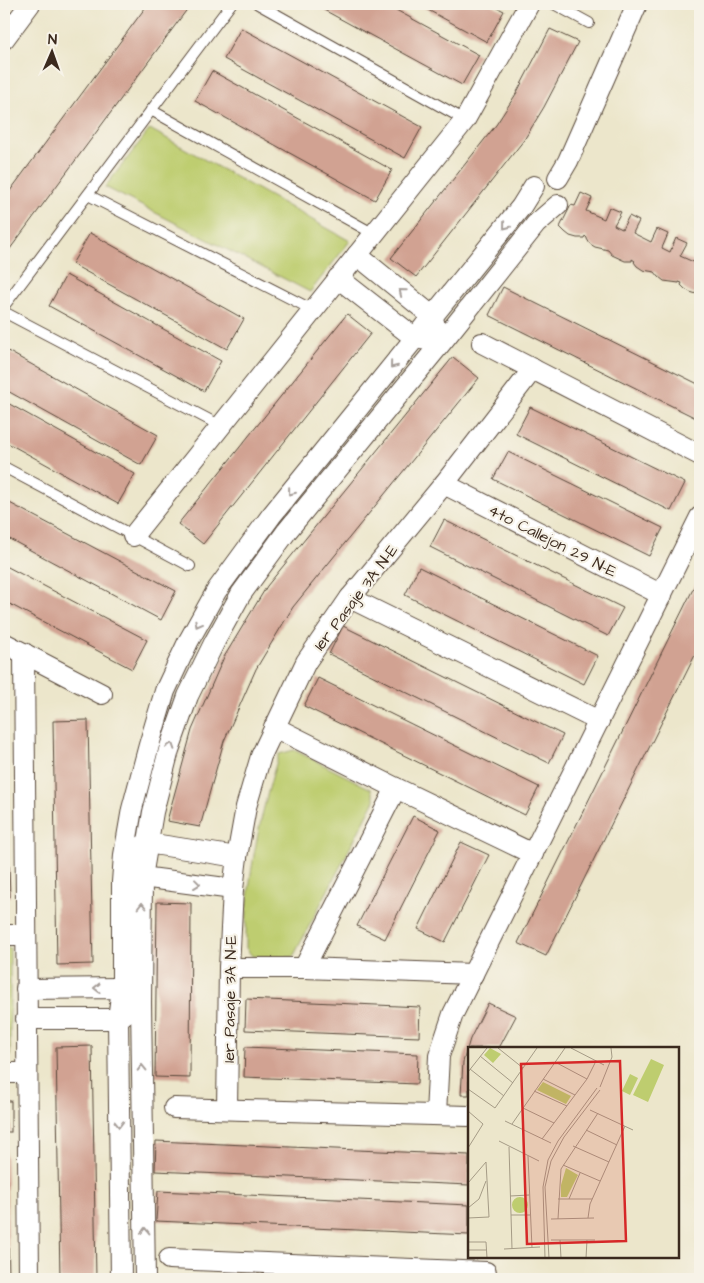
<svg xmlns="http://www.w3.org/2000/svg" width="704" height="1283" font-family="'Architects Daughter',sans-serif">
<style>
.green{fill:#becd6f;stroke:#7c7c46}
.building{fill:#d1a292}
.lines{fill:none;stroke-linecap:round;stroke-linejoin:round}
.lane-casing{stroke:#564638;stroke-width:12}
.street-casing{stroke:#564638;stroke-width:22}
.lane{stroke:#fff;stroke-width:10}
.street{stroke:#fff;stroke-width:20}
.oneway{stroke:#a79f9a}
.labels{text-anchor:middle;stroke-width:4.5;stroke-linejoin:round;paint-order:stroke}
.street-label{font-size:16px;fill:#3b2a1e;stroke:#f7f3e8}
.inset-road{fill:none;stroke:#a59b86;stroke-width:1}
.view{fill:#d62828;fill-opacity:0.15;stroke:#d62828;stroke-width:2.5}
.inset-edge{fill:none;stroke:#3b2a1e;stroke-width:2.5}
</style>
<rect width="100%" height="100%" fill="#f7f3e8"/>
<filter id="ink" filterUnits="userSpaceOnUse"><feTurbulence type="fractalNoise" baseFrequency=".02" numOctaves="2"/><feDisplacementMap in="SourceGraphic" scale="10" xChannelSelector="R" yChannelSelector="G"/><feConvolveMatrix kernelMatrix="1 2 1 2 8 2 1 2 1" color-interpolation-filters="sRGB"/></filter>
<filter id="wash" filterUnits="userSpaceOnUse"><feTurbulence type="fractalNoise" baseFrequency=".0096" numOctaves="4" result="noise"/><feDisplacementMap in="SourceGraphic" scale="20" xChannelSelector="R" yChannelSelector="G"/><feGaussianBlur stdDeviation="1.12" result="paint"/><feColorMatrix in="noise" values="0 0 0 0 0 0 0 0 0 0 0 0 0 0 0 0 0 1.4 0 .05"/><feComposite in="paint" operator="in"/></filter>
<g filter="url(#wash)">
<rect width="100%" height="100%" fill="#ece6cb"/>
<g class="green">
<polygon points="150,129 350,241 310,292 105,187"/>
<path d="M294,750L371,789L375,800L293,957L252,956L246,948C246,936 246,922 247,910C251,857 263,805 279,754Z"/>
<rect x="4" y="948" width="6" height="108"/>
</g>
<g id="blocks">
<g class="building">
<polygon points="148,4 191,4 4,257 4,199"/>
<polygon points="313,4 385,4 479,55 462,85"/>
<polygon points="417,4 490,4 504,11 487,42"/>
<polygon points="241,28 422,127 405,158 224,59"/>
<polygon points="550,29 578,42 544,107 524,140 416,277 391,258 496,125 516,94"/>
<polygon points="212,71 392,170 375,200 195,101"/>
<polygon points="581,193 592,198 586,211 604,219 609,207 621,212 614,225 622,229 629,216 639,221 633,233 651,242 657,229 668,234 662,248 670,252 676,238 687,243 680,256 698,264 700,260 700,295 690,292 685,289 681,285 682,283 679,282 679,283 664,281 659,277 655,272 643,270 637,266 634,262 635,261 632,259 632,261 625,261 612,255 608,250 595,247 590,244 587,239 587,238 585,236 584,238 577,238 570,236 565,232 560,227 571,205 575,206"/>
<polygon points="90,233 244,319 227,349 72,264"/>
<polygon points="66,275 221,361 204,391 49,306"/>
<polygon points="503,287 700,385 700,420 489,315"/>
<polygon points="347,314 371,333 203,544 178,524"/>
<polygon points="4,349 158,435 141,465 4,389"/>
<polygon points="453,357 479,378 293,607 256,669 224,741 200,827 167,821 192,730 224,657 267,586"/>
<polygon points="4,401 135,474 118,504 4,441"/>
<polygon points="530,407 685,483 671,511 516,434"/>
<polygon points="508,452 663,528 649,556 493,479"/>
<polygon points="4,500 176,591 161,620 4,536"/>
<polygon points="444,520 623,608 608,636 430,547"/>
<polygon points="4,565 147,640 132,669 4,601"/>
<polygon points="419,567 598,656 584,684 405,595"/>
<polygon points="700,575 700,645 546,956 518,943"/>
<polygon points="343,626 563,735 549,763 329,654"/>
<polygon points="318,678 539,787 525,815 304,706"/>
<polygon points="88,720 93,964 57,965 53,721"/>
<polygon points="413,816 440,830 385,939 357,926"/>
<polygon points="461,842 489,855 445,942 418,929"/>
<polygon points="4,866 9,866 10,897 4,897"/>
<polygon points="157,902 191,903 190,1078 155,1077"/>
<polygon points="246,999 420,1007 419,1037 245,1030"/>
<polygon points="488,1003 516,1016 499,1048 469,1048 469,1095 461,1095 463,1062 470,1039"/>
<polygon points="92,1046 96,1279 60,1279 56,1047"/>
<polygon points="245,1047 418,1054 417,1084 244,1077"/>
<rect x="4" y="1101" width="7" height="31"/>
<polygon points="156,1141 469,1155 469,1185 155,1171"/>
<polygon points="4,1148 6,1148 9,1275 4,1275"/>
<polygon points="158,1191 469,1205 469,1235 156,1221"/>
</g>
</g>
</g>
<g filter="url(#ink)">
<use href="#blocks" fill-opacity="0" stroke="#564638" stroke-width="1"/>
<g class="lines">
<g class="lane-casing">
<g id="lane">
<polyline points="258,4 465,120"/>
<polyline points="554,4 589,23"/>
<polyline points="151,110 374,234"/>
<polyline points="88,195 313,310"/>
<polyline points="4,306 231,4"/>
<polyline points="4,312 221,426"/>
<polyline points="4,467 190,566"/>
</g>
</g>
<g class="street-casing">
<g id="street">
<polyline points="4,39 30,4"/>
<polyline points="558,178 568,161 637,4"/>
<polyline points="357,255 432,316 436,329"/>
<polyline points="338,278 415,338 428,340"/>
<polyline points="482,343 700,455"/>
<polyline points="444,484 662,595"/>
<polyline points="133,536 465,120 529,4"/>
<polyline points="350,598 599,721"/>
<polyline points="4,643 102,694"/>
<polyline points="24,653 29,1279"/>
<polyline points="274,727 396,788 533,854"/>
<polyline points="137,849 147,843 237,857"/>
<polyline points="133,866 142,877 233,889"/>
<polyline points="4,935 26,935"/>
<polyline points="229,968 304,968 473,974"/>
<polyline points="304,968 396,788"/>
<polyline points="26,989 122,988 132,995"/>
<polyline points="26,1019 118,1019 127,1012"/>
<polyline points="4,1073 27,1073"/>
<polyline points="174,1108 469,1116"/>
<polyline points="227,1109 229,968 233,889 237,857 246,807 261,756 306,662 350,598 444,484 533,369"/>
<polyline points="436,1114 439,1056 453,1014 700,517"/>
<polyline points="169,1259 486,1272"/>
<polyline points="121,1279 118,1019 122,988 122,882 124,855 132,809 149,745 165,691 188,642 217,590 271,516 521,207 534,186"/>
<polyline points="145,1279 141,1003 142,877 153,812 169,750 188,696 215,641 241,594 287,531 442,342 536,224 558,205"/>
</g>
</g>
<use href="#lane" class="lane"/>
<use href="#street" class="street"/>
</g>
<defs><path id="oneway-chevron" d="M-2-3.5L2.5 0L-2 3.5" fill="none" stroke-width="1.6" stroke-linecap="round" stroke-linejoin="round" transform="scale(1.25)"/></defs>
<g class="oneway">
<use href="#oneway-chevron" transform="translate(506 226) rotate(129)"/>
<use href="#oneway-chevron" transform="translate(402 292) rotate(-141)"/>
<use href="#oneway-chevron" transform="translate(393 365) rotate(129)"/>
<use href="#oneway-chevron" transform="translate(291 492) rotate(129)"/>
<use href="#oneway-chevron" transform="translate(198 624) rotate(119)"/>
<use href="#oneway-chevron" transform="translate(171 746) rotate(-72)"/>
<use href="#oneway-chevron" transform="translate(197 884) rotate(7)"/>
<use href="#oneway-chevron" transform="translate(142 906) rotate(-90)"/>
<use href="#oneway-chevron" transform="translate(97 988) rotate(180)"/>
<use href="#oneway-chevron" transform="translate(142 1068) rotate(-91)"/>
<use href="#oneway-chevron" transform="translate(119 1124) rotate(89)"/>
<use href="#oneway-chevron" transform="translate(145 1231) rotate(-91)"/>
</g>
</g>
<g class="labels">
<g class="street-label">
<text transform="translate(553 540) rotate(27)" y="6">4to Callejon 29 N-E</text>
<text transform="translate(355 597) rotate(-53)" y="6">1er Pasaje 3A N-E</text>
<text transform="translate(229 999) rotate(-89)" y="6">1er Pasaje 3A N-E</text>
</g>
</g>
<g transform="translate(468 1047)">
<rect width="211" height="211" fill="#ece6cb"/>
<path d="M22,1L33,7L25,16L16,8ZM183,12L196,18L180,55L165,48ZM162,27L170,31L162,48L154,44ZM75,35L103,49L98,57L69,43ZM98,121L110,128L99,150H93V138ZM44 158a8 8 0 1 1 16 0a8 8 0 1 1-16 0Z" fill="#becd6f"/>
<path class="inset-road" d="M30,1L55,21M103,1L136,18M12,9L45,36M87,15L119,32M2,22L36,49M0,25L19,1M75,32L107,48M132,40L144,10L143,1M0,42L27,61L69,1M66,44L99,59M55,61L86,76M122,63L165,83M0,64L15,77L0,101M37,74L83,96M44,77L97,1M118,83L149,98M74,92L119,32L128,14M31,94L71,114M105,99L141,115M41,100L44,202M60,109L64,201M95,118L132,134M0,136L18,115L21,170L0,171M42,149L61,148M90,152H124M101,152L112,126M0,161L11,152L18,134M43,168H62M120,171L122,157L157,79M83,172L126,171M90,172L93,122L130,66M83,193H127M92,193L93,211M0,195H18L19,211M36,202L72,200M0,203H19M77,211L75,140L80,113L90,94L129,41M81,211L77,140L83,114L96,90L132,43M118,211L119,193"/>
<path class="view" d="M152,14L158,194L59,197L53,17Z"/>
<rect width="211" height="211" class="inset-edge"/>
</g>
<rect width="704" height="1283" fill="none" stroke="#f7f3e8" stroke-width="20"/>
<g transform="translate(52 52) rotate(2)" stroke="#f7f3e8" stroke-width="4" paint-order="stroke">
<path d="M0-4L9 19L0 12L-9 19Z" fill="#3b2a1e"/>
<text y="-8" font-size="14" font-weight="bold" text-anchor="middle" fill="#3b2a1e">N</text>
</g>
</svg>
